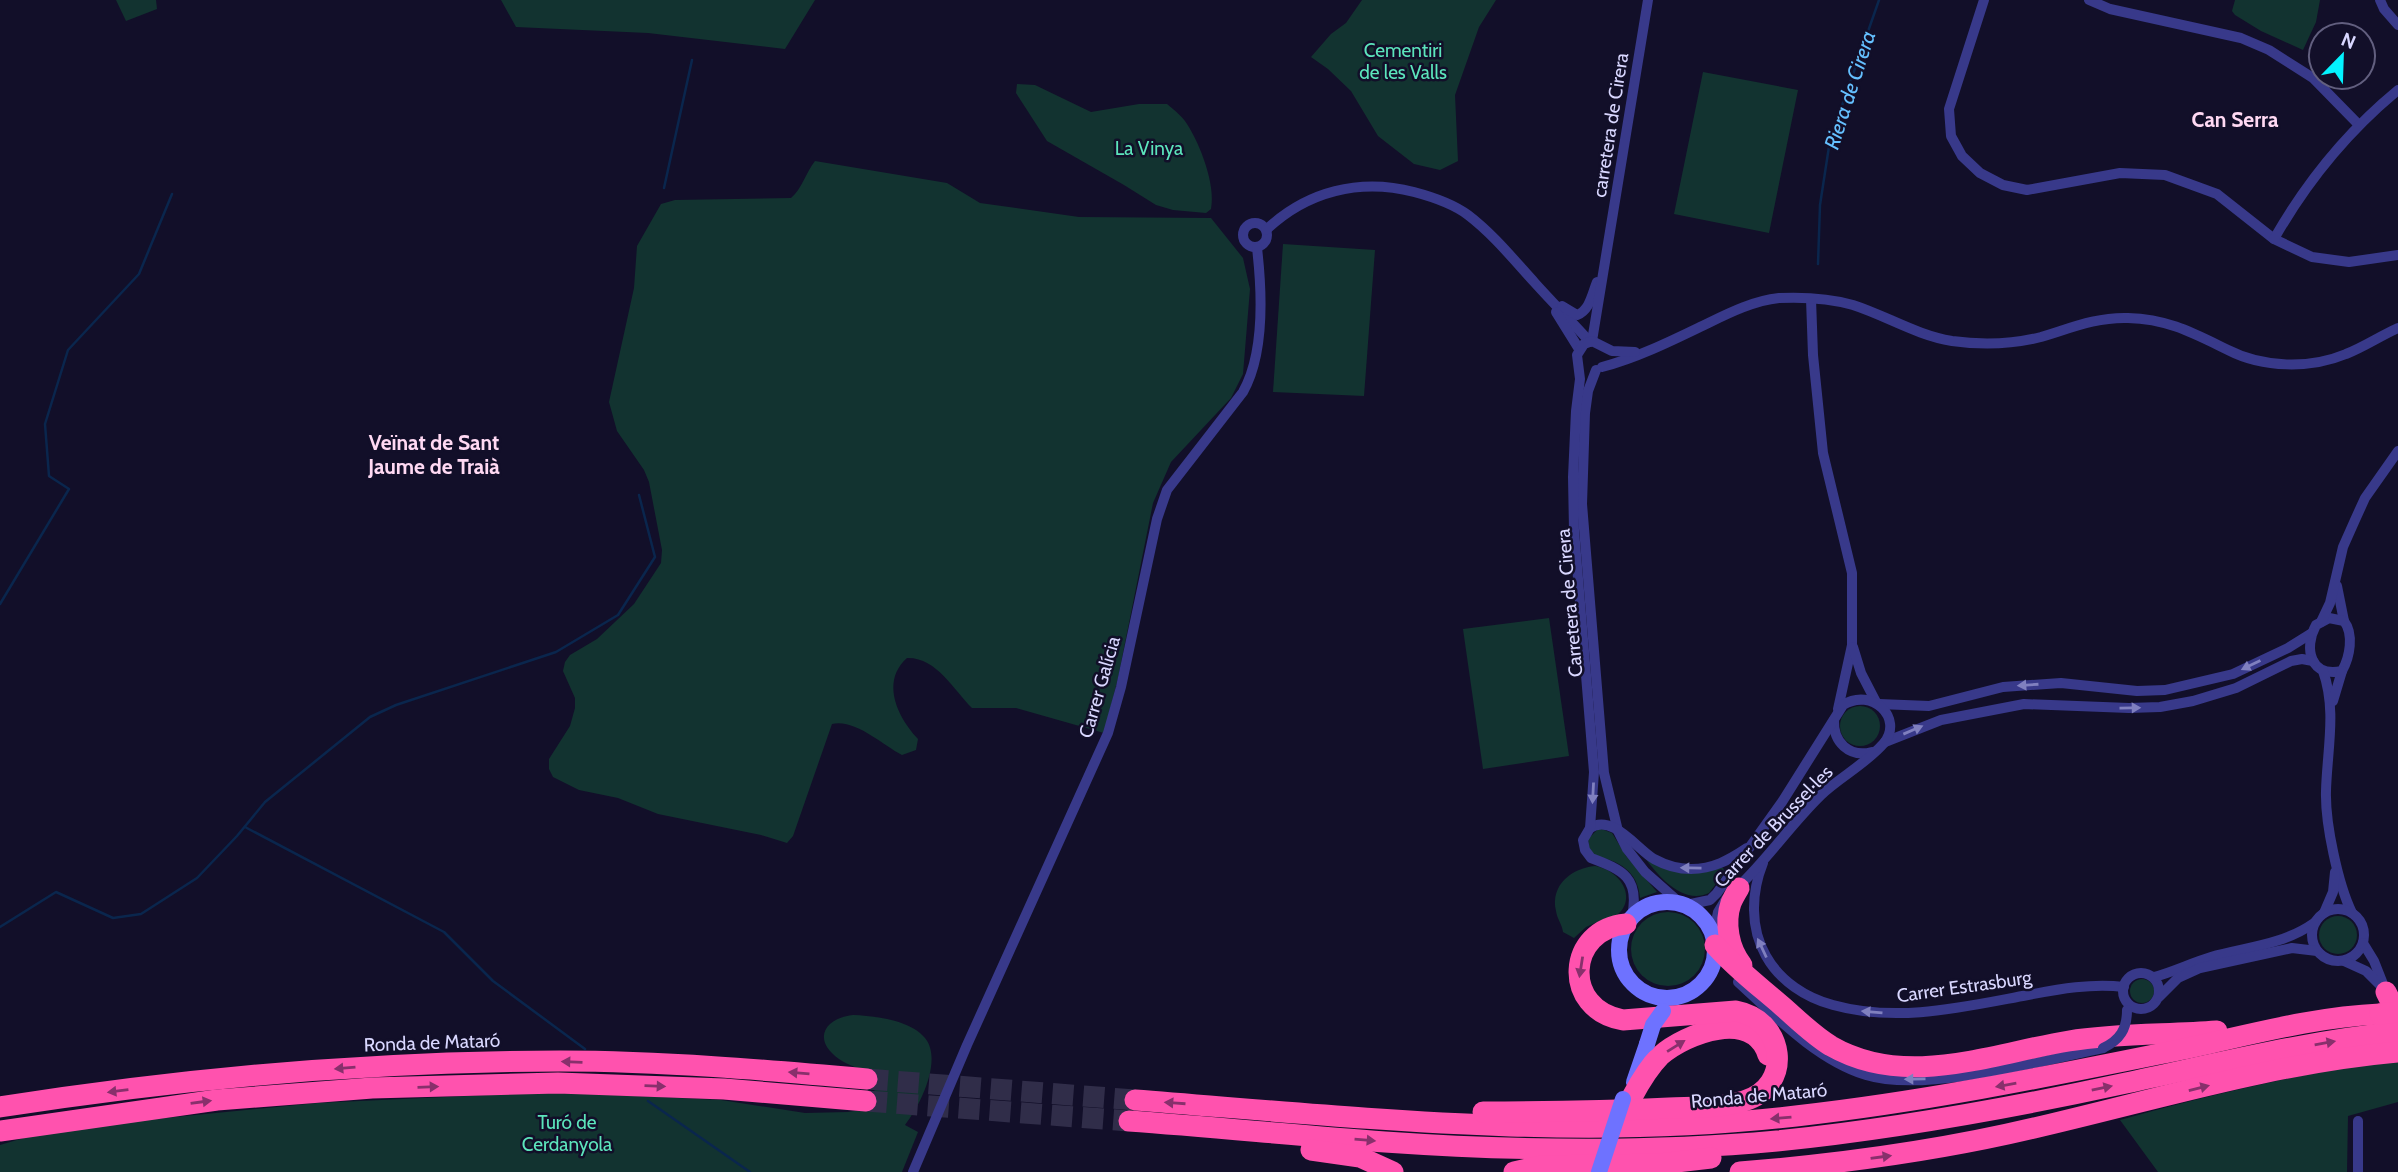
<svg xmlns="http://www.w3.org/2000/svg" width="2398" height="1172" font-family="Cabin,sans-serif">
<style>
.green{fill:#123330}
.lines{fill:none;stroke-linecap:round;stroke-linejoin:round}
.stream{stroke:#0a264d;stroke-width:2.5}
.highway-tunnel{stroke:#302d49;stroke-width:21;stroke-dasharray:21 10;stroke-linecap:butt}
.street{stroke:#38398a;stroke-width:10}
.secondary{stroke:#6e72ff;stroke-width:16}
.highway{stroke:#ff52ae;stroke-width:21}
.street-bridge{stroke:#38398a;stroke-width:10}
.secondary-bridge{stroke:#6e72ff;stroke-width:16}
.highway-bridge{stroke:#ff52ae;stroke-width:21}
.oneway{fill:#8080bf}
.oneway2{fill:#88306c}
.labels{text-anchor:middle;stroke-width:5;stroke-linejoin:round;paint-order:stroke}
.park-label{font-size:19px;fill:#5ce5bc;stroke:#120f29}
.street-label{font-size:19px;fill:#d9d7ff;stroke:#120f29}
.water-label{font-size:21px;font-style:italic;fill:#65c0ff;stroke:#120f29}
.neighbourhood-label{font-size:21px;font-weight:bold;fill:#ffd9f3;stroke:#120f29}
</style>
<rect width="100%" height="100%" fill="#120f29"/>
<g class="green">
<polygon points="116,0 156,0 157,9 126,21"/>
<polygon points="501,0 815,0 785,49 648,33 516,27"/>
<polygon points="1362,0 1496,0 1479,27 1455,95 1458,161 1440,170 1414,164 1378,136 1351,91 1328,69 1311,57 1331,34 1346,23"/>
<polygon points="2235,0 2320,0 2316,22 2303,50 2261,31 2235,15 2232,11"/>
<polygon points="1703,72 1798,90 1769,233 1674,214"/>
<path d="M1017,84L1035,85L1091,112L1139,104H1167C1174,110 1182,116 1187,124C1200,144 1216,185 1211,209L1206,213L1173,210L1156,205L1124,185L1047,141L1016,93Z"/>
<path d="M815,161L947,183L980,203L1079,217L1211,218L1243,258L1250,289L1243,374L1231,398L1171,462L1153,503L1118,678L1104,733L1016,708H972C953,689 936,657 907,658C880,682 898,718 918,739L916,750L902,755C882,745 856,719 832,724L793,836L787,843L761,835L658,814L618,798L579,790L553,777L549,769V759L570,726L575,708V698L563,671L565,662L570,655L597,639L634,604L661,563L662,550L649,482L644,470L617,431L609,402L634,288L637,246L661,204L675,200L791,198C802,189 806,172 815,161Z"/>
<polygon points="1283,244 1375,250 1364,396 1273,392"/>
<polygon points="1549,618 1569,756 1483,769 1463,629"/>
<circle cx="1860" cy="726" r="20"/>
<path d="M1599,828L1612,833L1626,856L1657,892L1640,898C1638,871 1619,860 1593,856L1589,848L1588,839Z"/>
<path d="M1645,858L1648,861L1723,868L1725,872L1709,893C1683,905 1659,877 1645,858Z"/>
<path d="M1595,866C1624,871 1641,905 1609,920L1606,918L1586,927L1574,938L1563,932C1562,924 1557,919 1556,911C1550,885 1572,868 1595,866Z"/>
<circle cx="1668" cy="949" r="37"/>
<circle cx="2338" cy="935" r="19"/>
<circle cx="2142" cy="991" r="12"/>
<path d="M853,1015C874,1016 911,1020 925,1038C943,1060 920,1106 905,1125L918,1132L902,1172H0V1145L54,1129L317,1103L550,1092L721,1100L805,1113L848,1112L860,1110L874,1094L875,1083L870,1073C860,1069 848,1065 839,1059C812,1040 824,1018 853,1015Z"/>
<path d="M2398,1057V1102L2348,1116L2347,1172H2158L2120,1120C2211,1094 2304,1074 2398,1057Z"/>
</g>
<g class="lines">
<g class="stream">
<polyline points="664,188 692,60"/>
<polyline points="1818,264 1820,205 1830,140 1879,0"/>
<polyline points="0,604 69,489 49,476 45,424 68,350 139,274 172,194"/>
<polyline points="245,827 444,932 493,981 585,1049"/>
<polyline points="0,927 56,892 113,918 141,914 197,878 237,836 265,802 370,717 396,705 556,652 618,615 655,557 639,495"/>
<polyline points="648,1101 750,1172"/>
</g>
<g class="highway-tunnel">
<polyline points="867,1079 1135,1100"/>
<polyline points="866,1101 1129,1121"/>
</g>
<g class="street">
<polyline points="1984,0 1949,109 1951,136 1962,156 1980,173 2003,185 2027,190 2120,173 2165,175 2217,194 2274,239 2312,257 2349,262 2398,255"/>
<polyline points="2089,0 2110,9 2241,38 2269,50 2313,78 2359,125"/>
<polyline points="2380,0 2384,9 2398,25"/>
<circle cx="1255" cy="235" r="12"/>
<path d="M1266,230C1307,191 1360,178 1414,192C1433,197 1452,203 1468,215C1493,234 1514,260 1535,283C1553,303 1572,322 1590,342"/>
<path d="M2274,239C2307,181 2347,132 2398,90"/>
<polyline points="1811,299 1813,355 1823,453 1852,573 1852,645 1838,709"/>
<path d="M1562,306L1577,315C1590,310 1592,294 1597,282"/>
<polyline points="1556,312 1579,349"/>
<polyline points="1592,341 1648,0"/>
<path d="M1602,367C1636,358 1669,342 1700,327C1725,315 1751,301 1779,298C1803,297 1829,298 1853,305C1887,316 1916,335 1952,341C1981,345 2013,344 2041,337C2071,328 2096,317 2128,318C2168,319 2193,333 2228,350C2263,368 2310,369 2346,354C2364,347 2380,336 2398,328"/>
<polyline points="1596,370 1588,391 1585,413 1582,504 1604,773 1618,831 1627,849 1645,872 1680,903"/>
<polyline points="2337,586 2344,621"/>
<path d="M2329,618L2344,621C2354,634 2350,657 2342,671C2311,678 2303,649 2316,625Z"/>
<polyline points="2321,622 2330,603 2343,547 2355,520 2365,498 2398,451"/>
<polyline points="1853,647 1861,673 1876,702"/>
<path d="M2323,671C2337,710 2327,751 2326,791C2325,823 2338,884 2352,913"/>
<polyline points="2333,701 2342,671"/>
<polyline points="1879,704 1929,706 2003,687 2061,683 2137,691 2165,690 2233,674 2288,648 2312,633"/>
<path d="M1834,720C1833,742 1849,758 1872,752"/>
<polyline points="1885,742 1941,720 2024,704 2129,708 2160,707 2193,701 2236,688 2291,661 2302,659 2313,661"/>
<path d="M1590,828C1612,813 1637,849 1654,859C1665,865 1679,869 1691,869C1713,869 1729,860 1747,848"/>
<path d="M1763,863C1751,893 1750,928 1766,956C1780,981 1806,998 1833,1005C1898,1023 1963,1007 2028,995C2059,989 2092,983 2124,987"/>
<path d="M1686,905L1710,900L1717,893L1782,802L1843,705C1872,687 1904,718 1884,743C1867,763 1840,777 1821,795C1791,824 1767,860 1737,888"/>
<circle cx="2338" cy="935" r="26"/>
<polyline points="2324,913 2333,892 2335,872"/>
<path d="M1632,916C1640,878 1623,870 1591,858L1585,850L1583,840L1590,828L1594,772L1574,530L1573,477L1576,411L1580,379L1577,355L1584,344L1592,341L1612,351L1635,352"/>
<polyline points="1713,935 1718,912 1726,899"/>
<polyline points="2363,943 2374,961 2387,994"/>
<polyline points="2344,961 2366,971 2380,985"/>
<circle cx="2141" cy="991" r="18"/>
<path d="M2154,977C2173,972 2191,963 2211,957C2247,947 2283,945 2314,923"/>
<path d="M1738,982C1775,1016 1817,1060 1866,1075C1925,1093 2041,1061 2103,1048"/>
<polyline points="2159,997 2178,978 2200,968 2292,948 2317,951"/>
<path d="M913,1172L967,1045L1108,733L1121,687L1157,519L1167,490L1243,392C1265,353 1262,291 1257,248"/>
<polyline points="2358,1172 2358,1121"/>
</g>
<g class="secondary">
<circle cx="1667" cy="950" r="48"/>
<polyline points="1634,1082 1647,1044"/>
</g>
<g class="highway">
<path d="M1739,888C1736,893 1733,898 1731,903C1724,923 1729,949 1742,965"/>
<path d="M1715,945C1735,968 1759,986 1782,1006C1797,1019 1813,1035 1831,1046C1906,1089 1990,1054 2069,1041C2118,1033 2167,1035 2217,1031"/>
<polyline points="2386,992 2398,1016"/>
<path d="M1632,1097C1640,1082 1648,1068 1660,1056C1686,1033 1753,1008 1768,1055"/>
<path d="M1135,1100C1355,1117 1576,1142 1796,1116C1922,1102 2045,1077 2169,1052C2239,1038 2309,1017 2380,1014"/>
<path d="M0,1107C185,1078 372,1061 560,1061C663,1061 765,1070 867,1079"/>
<path d="M1483,1112C1545,1112 1607,1111 1669,1108C1693,1107 1721,1108 1744,1101C1794,1086 1785,1020 1736,1011L1623,1020C1561,1009 1567,929 1626,924"/>
<path d="M1129,1121C1214,1127 1300,1136 1385,1142C1515,1151 1648,1153 1777,1141C1894,1129 2011,1108 2126,1083C2216,1064 2307,1041 2398,1032"/>
<polyline points="0,1131 217,1100 372,1088 558,1083 724,1089 866,1101"/>
<polyline points="1311,1150 1360,1157 1393,1172"/>
<polyline points="1514,1172 1541,1166 1660,1164 1711,1158"/>
<path d="M1740,1172C1840,1164 1937,1151 2034,1128C2155,1100 2274,1063 2398,1052"/>
</g>
<path class="street-bridge" d="M2103,1048C2120,1040 2127,1029 2127,1010"/>
<g class="secondary-bridge">
<polyline points="1647,1044 1653,1025 1663,1011"/>
<polyline points="1599,1172 1623,1099"/>
</g>
<polyline class="highway-bridge" points="2380,1014 2398,1012"/>
</g>
<defs><path id="oneway-solid" d="M-6-.8H1V-3.2L6.5 0L1 3.2V.8H-6Z" transform="scale(1.75)"/></defs>
<g class="oneway">
<use href="#oneway-solid" transform="translate(2251 665) rotate(154)"/>
<use href="#oneway-solid" transform="translate(2028 685) rotate(176)"/>
<use href="#oneway-solid" transform="translate(2130 708) rotate(-1)"/>
<use href="#oneway-solid" transform="translate(1913 730) rotate(-23)"/>
<use href="#oneway-solid" transform="translate(1593 793) rotate(93)"/>
<use href="#oneway-solid" transform="translate(1691 868) rotate(-179)"/>
<use href="#oneway-solid" transform="translate(1762 948) rotate(-115)"/>
<use href="#oneway-solid" transform="translate(1872 1012) rotate(-175)"/>
<use href="#oneway-solid" transform="translate(1915 1079) rotate(179)"/>
</g>
<g class="oneway2">
<use href="#oneway-solid" transform="translate(1581 967) rotate(99)"/>
<use href="#oneway-solid" transform="translate(2325 1043) rotate(-10)"/>
<use href="#oneway-solid" transform="translate(1676 1046) rotate(-32)"/>
<use href="#oneway-solid" transform="translate(572 1062) rotate(-178)"/>
<use href="#oneway-solid" transform="translate(345 1068) rotate(175)"/>
<use href="#oneway-solid" transform="translate(799 1073) rotate(-175)"/>
<use href="#oneway-solid" transform="translate(2006 1085) rotate(170)"/>
<use href="#oneway-solid" transform="translate(655 1086) rotate(2)"/>
<use href="#oneway-solid" transform="translate(428 1087) rotate(-2)"/>
<use href="#oneway-solid" transform="translate(2102 1088) rotate(-12)"/>
<use href="#oneway-solid" transform="translate(2199 1088) rotate(-14)"/>
<use href="#oneway-solid" transform="translate(118 1091) rotate(173)"/>
<use href="#oneway-solid" transform="translate(201 1102) rotate(-8)"/>
<use href="#oneway-solid" transform="translate(1175 1103) rotate(-176)"/>
<use href="#oneway-solid" transform="translate(1781 1118) rotate(175)"/>
<use href="#oneway-solid" transform="translate(1365 1140) rotate(5)"/>
<use href="#oneway-solid" transform="translate(1881 1157) rotate(-8)"/>
</g>
<g class="labels">
<g class="park-label">
<text x="1403" y="57">Cementiri<tspan x="1403" dy="22">de les Valls</tspan></text>
<text x="1149" y="155">La Vinya</text>
<text x="567" y="1129">Turó de<tspan x="567" dy="22">Cerdanyola</tspan></text>
</g>
<g class="street-label">
<text transform="translate(1610 125) rotate(-81)" y="7">carretera de Cirera</text>
<text transform="translate(1569 603) rotate(-95)" y="7">Carretera de Cirera</text>
<text transform="translate(1099 687) rotate(-74)" y="7">Carrer Galícia</text>
<text transform="translate(1773 826) rotate(-46)" y="7">Carrer de Brussel·les</text>
<text transform="translate(1964 986) rotate(-8)" y="7">Carrer Estrasburg</text>
<text transform="translate(432 1042) rotate(-2)" y="7">Ronda de Mataró</text>
<text transform="translate(1759 1095) rotate(-5)" y="7">Ronda de Mataró</text>
</g>
<g class="water-label">
<text transform="translate(1850 90) rotate(-72)" y="7">Riera de Cirera</text>
</g>
<g class="neighbourhood-label">
<text x="2235" y="127">Can Serra</text>
<text x="434" y="450">Veïnat de Sant<tspan x="434" dy="24">Jaume de Traià</tspan></text>
</g>
</g>
<g transform="translate(2342 56) rotate(23)"><circle r="33" fill="#120f29" stroke="#625f7f" stroke-width="2"/>
<path d="M0-5L12 26L0 18L-12 26Z" fill="#03f3ff"/>
<text y="-10" font-size="19" font-weight="bold" text-anchor="middle" fill="#d9d7ff">N</text>
</g>
</svg>
